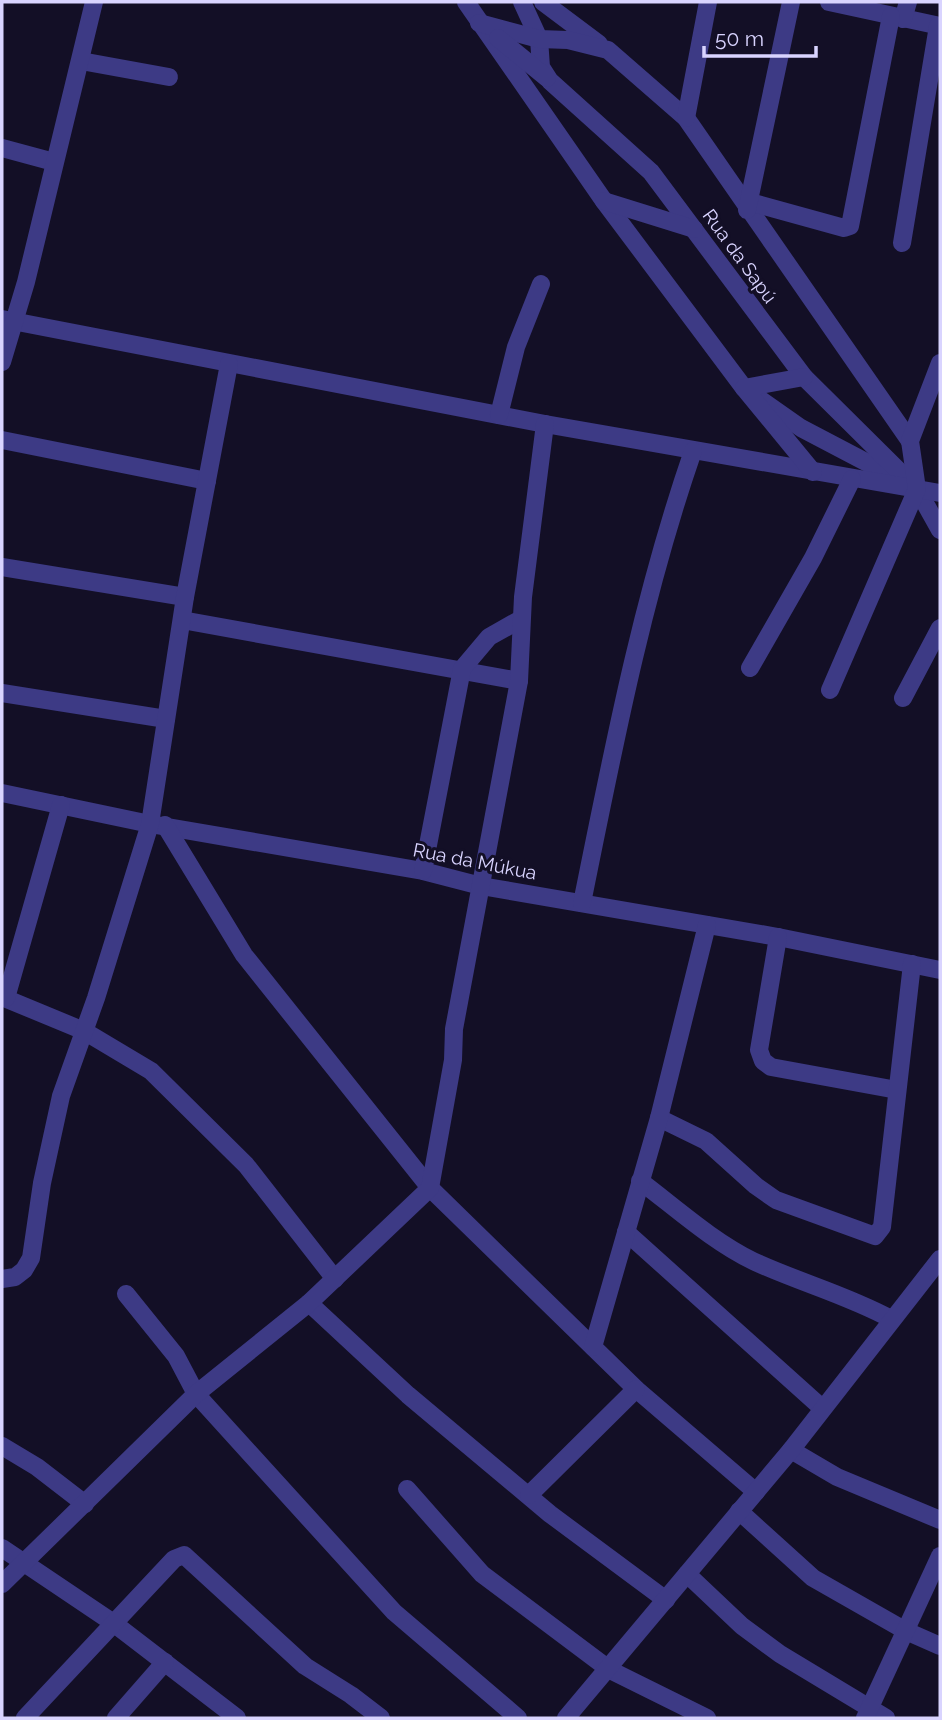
<svg xmlns="http://www.w3.org/2000/svg" width="942" height="1720" font-family="Raleway,sans-serif">
<style>
.lines{fill:none;stroke-linecap:round;stroke-linejoin:round}
.minor{stroke:#3d3a85;stroke-width:18}
.labels{text-anchor:middle;stroke-width:6;stroke-linejoin:round;paint-order:stroke}
.street-label{font-size:19px;fill:#d9d4ff;stroke:#130f26}
</style>
<rect width="100%" height="100%" fill="#130f26"/>
<g class="lines">
<g class="minor">
<polyline points="466,2 604,201 744,388 801,428 902,481"/>
<polyline points="522,2 539,39 541,67 550,81 651,172 804,377 917,489 940,530"/>
<polyline points="543,2 599,44"/>
<polyline points="829,2 940,26"/>
<polyline points="903,19 908,2"/>
<polyline points="479,23 539,39 568,40 608,50 686,118 910,441"/>
<polyline points="498,38 547,78"/>
<polyline points="81,61 169,77"/>
<polyline points="686,118 708,2"/>
<polyline points="2,148 54,162"/>
<polyline points="604,201 694,229"/>
<polyline points="750,202 844,228 850,226 891,16"/>
<polyline points="747,210 791,2"/>
<polyline points="902,243 938,26"/>
<polyline points="2,319 545,424 940,493"/>
<polyline points="2,362 26,282 94,2"/>
<polyline points="804,377 744,388 813,472"/>
<polyline points="499,415 516,347 541,284"/>
<polyline points="2,440 207,481"/>
<polyline points="2,567 185,597"/>
<polyline points="182,620 519,681"/>
<polyline points="750,668 813,558 852,479"/>
<polyline points="830,690 917,489 910,441 940,363"/>
<polyline points="2,693 166,719"/>
<polyline points="903,698 940,628"/>
<polyline points="2,793 150,824 423,871 481,886 778,937 940,970"/>
<polyline points="165,825 244,955 430,1188 636,1389 756,1492"/>
<polyline points="423,871 462,669 489,637 521,619"/>
<path d="M582,903C613,750 642,598 693,451"/>
<polyline points="778,937 759,1050 763,1061 771,1067 897,1090"/>
<polyline points="2,997 84,1031 151,1071 246,1165 335,1279"/>
<polyline points="6,998 61,805"/>
<polyline points="659,1118 706,1141 756,1186 776,1200 875,1236 882,1227 912,964"/>
<path d="M640,1181C676,1208 712,1241 753,1261C798,1282 847,1295 891,1319"/>
<polyline points="626,1232 822,1408"/>
<polyline points="2,1279 15,1277 24,1270 31,1258 42,1183 61,1096 96,998 150,824 185,597 229,364"/>
<polyline points="126,1294 176,1356 196,1394 394,1612 518,1718"/>
<polyline points="309,1303 408,1395 550,1514 666,1600"/>
<polyline points="593,1347 659,1118 707,925"/>
<polyline points="2,1446 37,1467 85,1504"/>
<polyline points="791,1450 837,1477 940,1520"/>
<polyline points="407,1489 482,1574 610,1670 707,1718"/>
<polyline points="529,1495 636,1389"/>
<polyline points="739,1511 813,1578 906,1631 940,1646"/>
<polyline points="2,1548 112,1622 237,1718"/>
<polyline points="687,1574 742,1626 780,1654 886,1718"/>
<polyline points="2,1584 196,1394 309,1303 430,1188 453,1060 454,1029 519,681 523,597 545,424"/>
<polyline points="25,1718 174,1559 184,1555 305,1666 351,1695 381,1718"/>
<polyline points="116,1718 165,1662"/>
<polyline points="566,1718 791,1450 940,1259"/>
<polyline points="865,1718 940,1556"/>
</g>
</g>
<g class="labels">
<g class="street-label">
<text transform="translate(740 256) rotate(54)" y="7">Rua da Sapú</text>
<text transform="translate(475 861) rotate(11)" y="7">Rua da Múkua</text>
</g>
</g>
<rect width="942" height="1720" fill="none" stroke="#d9d4ff" stroke-width="7"/>
<path d="M704 46v10h112v-10" fill="none" stroke="#d9d4ff" stroke-width="3.5"/>
<text x="715" y="46" font-size="21" fill="#d9d4ff" stroke="#130f26" stroke-width="5" paint-order="stroke">50 m</text>
</svg>
